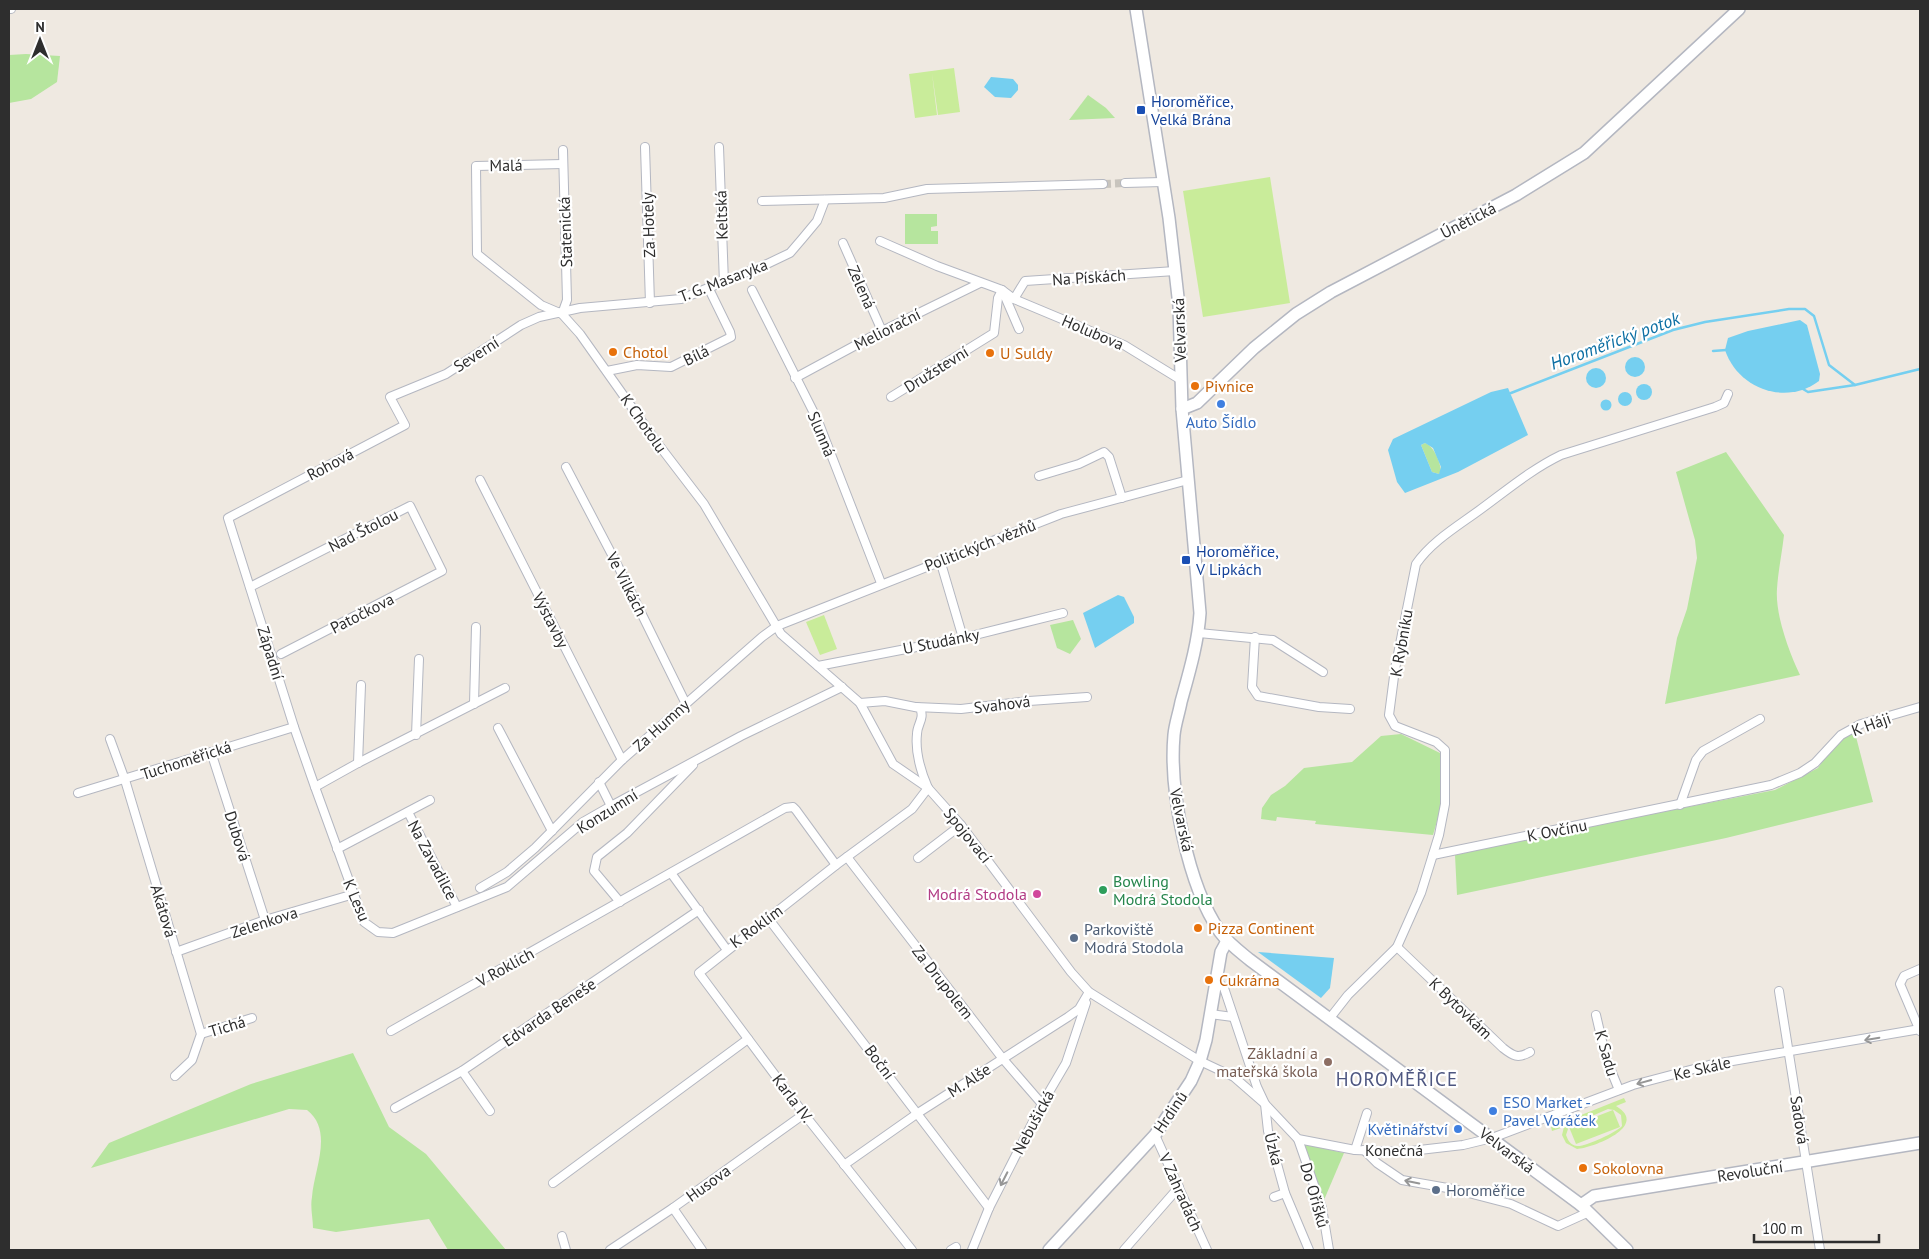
<svg xmlns="http://www.w3.org/2000/svg" width="1929" height="1259" font-family="'PT Sans',sans-serif">
<style>
.green{fill:#b6e59e}
.pitch{fill:#c9ec9a;fill-rule:evenodd}
.water{fill:#75cff0;fill-rule:evenodd}
.lines{fill:none;stroke-linecap:round;stroke-linejoin:round}
.stream{stroke:#75cff0;stroke-width:2.5}
.street-tunnel{stroke:#c8c4bd;stroke-width:8;stroke-dasharray:8 4;stroke-linecap:butt}
.street-casing{stroke:#b4b7c1;stroke-width:10}
.secondary-casing{stroke:#b4b7c1;stroke-width:14}
.street{stroke:#fff;stroke-width:8}
.secondary{stroke:#fff;stroke-width:11}
.oneway{stroke:#969696}
.transit-dot{fill:#1a4fb4;stroke:#fff;stroke-width:2}
.food-dot{fill:#e8710a;stroke:#fff;stroke-width:2}
.shop-dot{fill:#3f7fe0;stroke:#fff;stroke-width:2}
.leisure-dot{fill:#2e9e5b;stroke:#fff;stroke-width:2}
.hotel-dot{fill:#d1479c;stroke:#fff;stroke-width:2}
.service-dot{fill:#5c6f8a;stroke:#fff;stroke-width:2}
.education-dot{fill:#8d6e63;stroke:#fff;stroke-width:2}
.labels{text-anchor:middle;stroke-width:4.5;stroke-linejoin:round;paint-order:stroke}
.transit-label{font-size:16px;fill:#164399;stroke:#fff;text-anchor:start}
.street-label{font-size:16px;fill:#2e2e2e;stroke:#fff}
.food-label{font-size:16px;fill:#c56008;stroke:#fff;text-anchor:start}
.shop-label{font-size:16px;fill:#366cbe;stroke:#fff}
.leisure-label{font-size:16px;fill:#27864d;stroke:#fff;text-anchor:start}
.hotel-label{font-size:16px;fill:#b23c85;stroke:#fff;text-anchor:end}
.service-label{font-size:16px;fill:#4e5e75;stroke:#fff;text-anchor:start}
.education-label{font-size:16px;fill:#785e54;stroke:#fff;text-anchor:end}
.water-label{font-size:18px;font-style:italic;fill:#0d6fa3;stroke:#fff}
.quarter-label{font-size:19px;letter-spacing:1px;fill:#4d5680;stroke:#fff}
</style>
<rect width="100%" height="100%" fill="#efe9e1"/>
<g class="green">
<polygon points="26,54 60,56 57,82 31,99 9,103 9,55"/>
<polygon points="1088,95 1106,108 1115,118 1069,120"/>
<polygon points="905,214 937,214 937,226 931,227 931,231 938,231 938,244 905,244"/>
<path d="M1425,443C1434,446 1440,462 1441,471L1439,474L1432,472L1421,445Z"/>
<path d="M1726,452L1784,535C1782,553 1778,572 1777,589C1775,614 1789,652 1800,675L1665,704L1677,638L1687,609L1697,558L1695,540L1676,472Z"/>
<polygon points="1073,620 1081,639 1070,654 1057,648 1050,625"/>
<polygon points="1855,733 1873,802 1726,838 1457,895 1455,855 1569,830 1775,790 1818,768 1831,748 1849,734"/>
<polygon points="1401,734 1440,753 1442,804 1433,835 1315,824 1316,821 1277,817 1276,821 1261,819 1262,808 1271,795 1285,786 1304,768 1352,762 1381,736"/>
<path d="M353,1053L389,1127L426,1154L506,1250H448L429,1219L336,1232L313,1228C313,1218 310,1207 312,1197C314,1169 334,1131 307,1110L289,1109L91,1168L109,1143L251,1084Z"/>
<polygon points="1304,1144 1344,1153 1324,1200"/>
</g>
<g class="pitch">
<polygon points="954,68 960,112 938,115 932,73 937,115 915,118 909,74"/>
<polygon points="1270,177 1290,303 1203,317 1183,191"/>
<polygon points="824,615 837,649 820,655 806,622"/>
<path d="M1624,1098L1626,1102L1616,1106C1650,1126 1593,1148 1577,1149L1566,1143L1562,1135L1564,1127L1552,1131L1551,1127ZM1608,1109L1614,1110L1621,1115L1622,1126C1617,1132 1585,1147 1577,1146C1570,1145 1568,1140 1566,1135L1569,1126Z"/>
<polygon points="1613,1110 1620,1127 1576,1144 1569,1127"/>
</g>
<g class="water">
<polygon points="991,77 1013,79 1018,85 1018,90 1011,98 995,97 984,87"/>
<path d="M1800,320L1807,325L1820,374L1819,381C1786,406 1738,389 1725,350L1728,338L1748,331Z"/>
<circle cx="1635" cy="367" r="10"/>
<circle cx="1596" cy="378" r="10"/>
<circle cx="1644" cy="392" r="8"/>
<path d="M1508,388L1528,435L1458,472L1405,493L1397,482L1388,450L1393,439L1491,392ZM1425,443L1433,448L1441,467L1439,474L1432,472L1421,445Z"/>
<circle cx="1625" cy="399" r="7"/>
<circle cx="1606" cy="405" r="5.5"/>
<polygon points="1118,595 1124,597 1134,617 1134,623 1095,648 1083,613"/>
<polygon points="1258,952 1334,958 1330,988 1321,998"/>
</g>
<g class="lines">
<g class="stream">
<polyline points="1713,351 1726,350"/>
<polyline points="1803,389 1808,392 1855,385"/>
<polyline points="1511,393 1673,330 1705,322 1789,309 1805,309 1814,316 1829,365 1855,385 1920,369"/>
</g>
<polyline class="street-tunnel" points="1103,184 1125,183"/>
<g class="street-casing">
<g id="street">
<polyline points="9,9 11,9"/>
<polyline points="645,147 650,303"/>
<polyline points="719,147 724,283"/>
<polyline points="563,164 476,166 477,254 541,305 562,314 580,334 655,440 704,504 781,634 860,703 893,764 928,788 961,825 1071,972 1089,992 1121,1012 1200,1061 1234,1077 1265,1104 1298,1139 1355,1150 1402,1152 1463,1145 1492,1138 1633,1085 1709,1065 1920,1029"/>
<polyline points="1125,183 1162,182"/>
<polyline points="762,201 884,198 927,189 1103,184"/>
<polyline points="880,241 937,266 1002,290 1014,299 1124,345 1181,380"/>
<polyline points="843,243 882,331"/>
<polyline points="752,290 818,421 881,583"/>
<polyline points="1003,292 1019,329"/>
<polyline points="1014,299 1025,281 1175,271"/>
<polyline points="562,314 567,300 563,150"/>
<polyline points="607,371 637,365 671,367 731,337 730,332 709,289"/>
<polyline points="795,378 882,331 980,283"/>
<polyline points="891,397 994,333 998,298 1002,290"/>
<polyline points="566,467 621,572 686,704"/>
<polyline points="1039,476 1079,464 1104,452 1109,457 1122,498"/>
<polyline points="480,480 622,760"/>
<polyline points="940,560 963,638"/>
<polyline points="250,587 410,506 442,571 281,654"/>
<polyline points="1199,633 1273,640 1323,672"/>
<polyline points="1255,637 1252,687 1258,696 1319,707 1350,709"/>
<polyline points="818,666 963,638 1063,613"/>
<polyline points="505,688 358,763 315,787 364,922 378,932 393,933 507,887 583,822 611,806 741,736 842,687"/>
<path d="M860,703L885,701L920,708C925,719 917,724 917,734C915,752 921,772 928,788"/>
<polyline points="474,704 476,627"/>
<polyline points="916,707 961,709 1029,701 1087,697"/>
<polyline points="498,728 552,831"/>
<polyline points="416,735 419,659"/>
<polyline points="110,739 125,780 201,1034 192,1060 175,1076"/>
<polyline points="211,752 265,920"/>
<polyline points="358,763 361,685"/>
<polyline points="599,782 611,806"/>
<polyline points="315,787 294,727 228,518 405,425 390,397 446,374 521,325 539,317 580,308 681,299 767,264 790,253 802,239 817,221 825,200"/>
<polyline points="78,793 294,727"/>
<polyline points="1680,805 1696,760 1703,751 1760,719"/>
<polyline points="408,812 457,907"/>
<polyline points="337,849 430,800"/>
<polyline points="1433,855 1771,785 1800,773 1815,763 1841,735 1861,724 1920,707"/>
<polyline points="847,857 1003,1059 1042,1104"/>
<polyline points="918,858 961,825"/>
<polyline points="671,873 727,950"/>
<polyline points="480,888 507,872 535,848 622,760 762,637 777,626 1061,514 1188,480"/>
<polyline points="620,902 594,871 597,857 627,833 693,765"/>
<polyline points="768,918 989,1208"/>
<path d="M1397,947L1503,1048C1513,1056 1518,1059 1530,1052"/>
<polyline points="176,952 265,920 354,894"/>
<polyline points="1920,969 1904,976 1900,984 1920,1031"/>
<polyline points="1216,980 1224,988 1257,1087 1265,1104 1268,1131 1285,1193 1309,1250"/>
<polyline points="1779,991 1820,1250"/>
<polyline points="1210,1014 1233,1017"/>
<polyline points="1596,1015 1606,1058 1619,1090"/>
<path d="M1330,1018L1348,995L1397,947L1421,893L1439,835L1445,804V750L1436,742L1395,726L1389,715L1395,669L1416,564C1432,541 1458,526 1481,509C1507,490 1532,469 1561,455L1715,407L1724,403L1728,394"/>
<polyline points="391,1031 785,808 793,807 796,810 836,865"/>
<polyline points="201,1034 252,1018"/>
<polyline points="462,1071 490,1111"/>
<polyline points="395,1108 462,1071 699,910"/>
<polyline points="1155,1135 1207,1250"/>
<polyline points="1298,1139 1322,1208 1329,1250"/>
<polyline points="1355,1150 1367,1113"/>
<polyline points="1364,1150 1377,1163 1402,1180 1453,1189 1511,1204 1558,1226 1589,1212"/>
<polyline points="844,1165 918,1113 1068,1017 1079,1009 1089,992"/>
<polyline points="553,1183 748,1039"/>
<polyline points="1274,1197 1285,1193"/>
<polyline points="673,1208 702,1250"/>
<polyline points="562,1236 566,1250"/>
<polyline points="610,1250 673,1208 804,1114"/>
<polyline points="912,1250 804,1114 699,973 836,865 912,809 928,788"/>
<polyline points="951,1250 956,1247"/>
<polyline points="972,1250 989,1208 1042,1104 1066,1063 1086,1003"/>
<polyline points="1124,1250 1179,1187"/>
</g>
</g>
<g class="secondary-casing">
<g id="secondary">
<path d="M1136,9L1169,218L1179,306L1182,409L1200,613C1198,643 1189,673 1181,702C1179,713 1175,724 1174,735C1169,791 1188,886 1220,932C1228,943 1239,951 1250,960L1581,1205L1627,1250"/>
<polyline points="1182,409 1197,403 1254,348 1296,314 1331,292 1516,195 1584,153 1739,9"/>
<polyline points="1581,1205 1594,1196 1920,1143"/>
<polyline points="1049,1250 1155,1135 1191,1081 1200,1061 1206,1040 1221,952 1227,941"/>
</g>
</g>
<use href="#street" class="street"/>
<use href="#secondary" class="secondary"/>
</g>
<defs><path id="oneway-shaft" d="M-6 0H5M1.5-3L5.5 0L1.5 3" fill="none" stroke-width="1.6" stroke-linecap="round" stroke-linejoin="round" transform="scale(1.25)"/></defs>
<g class="oneway">
<use href="#oneway-shaft" transform="translate(1872 1039) rotate(170)"/>
<use href="#oneway-shaft" transform="translate(1644 1082) rotate(165)"/>
<use href="#oneway-shaft" transform="translate(1004 1179) rotate(117)"/>
<use href="#oneway-shaft" transform="translate(1412 1182) rotate(-169)"/>
</g>
<g class="transit-dot">
<rect x="1136" y="105" width="10" height="10" rx="2.5"/>
<rect x="1181" y="555" width="10" height="10" rx="2.5"/>
</g>
<g class="food-dot">
<circle cx="613" cy="352" r="5"/>
<circle cx="990" cy="353" r="5"/>
<circle cx="1195" cy="386" r="5"/>
<circle cx="1198" cy="928" r="5"/>
<circle cx="1209" cy="980" r="5"/>
<circle cx="1583" cy="1168" r="5"/>
</g>
<g class="shop-dot">
<circle cx="1221" cy="404" r="5"/>
<circle cx="1493" cy="1111" r="5"/>
<circle cx="1458" cy="1129" r="5"/>
</g>
<circle class="leisure-dot" cx="1103" cy="890" r="5"/>
<circle class="hotel-dot" cx="1037" cy="894" r="5"/>
<g class="service-dot">
<circle cx="1074" cy="938" r="5"/>
<circle cx="1436" cy="1190" r="5"/>
</g>
<circle class="education-dot" cx="1328" cy="1062" r="5"/>
<g class="labels">
<g class="transit-label">
<text x="1151" y="107">Horoměřice,<tspan x="1151" dy="18">Velká Brána</tspan></text>
<text x="1196" y="557">Horoměřice,<tspan x="1196" dy="18">V Lipkách</tspan></text>
</g>
<g class="street-label">
<text transform="translate(506 165) rotate(-1)" y="6">Malá</text>
<text transform="translate(721 215) rotate(-92)" y="6">Keltská</text>
<text transform="translate(1468 220) rotate(-27)" y="6">Únětická</text>
<text transform="translate(648 225) rotate(-92)" y="6">Za Hotely</text>
<text transform="translate(565 232) rotate(-92)" y="6">Statenická</text>
<text transform="translate(1089 277) rotate(-4)" y="6">Na Pískách</text>
<text transform="translate(723 280) rotate(-21)" y="6">T. G. Masaryka</text>
<text transform="translate(862 287) rotate(66)" y="6">Zelená</text>
<text transform="translate(887 329) rotate(-27)" y="6">Meliorační</text>
<text transform="translate(1179 330) rotate(-92)" y="6">Velvarská</text>
<text transform="translate(1093 332) rotate(23)" y="6">Holubova</text>
<text transform="translate(476 354) rotate(-33)" y="6">Severní</text>
<text transform="translate(696 355) rotate(-26)" y="6">Bílá</text>
<text transform="translate(936 369) rotate(-32)" y="6">Družstevní</text>
<text transform="translate(644 423) rotate(55)" y="6">K Chotolu</text>
<text transform="translate(822 434) rotate(67)" y="6">Slunná</text>
<text transform="translate(330 464) rotate(-28)" y="6">Rohová</text>
<text transform="translate(363 530) rotate(-27)" y="6">Nad Štolou</text>
<text transform="translate(980 545) rotate(-21)" y="6">Politických vězňů</text>
<text transform="translate(627 584) rotate(63)" y="6">Ve Vilkách</text>
<text transform="translate(362 613) rotate(-27)" y="6">Patočkova</text>
<text transform="translate(551 620) rotate(63)" y="6">Výstavby</text>
<text transform="translate(941 641) rotate(-11)" y="6">U Studánky</text>
<text transform="translate(1401 643) rotate(-80)" y="6">K Rybníku</text>
<text transform="translate(271 653) rotate(73)" y="6">Západní</text>
<text transform="translate(1002 704) rotate(-7)" y="6">Svahová</text>
<text transform="translate(1871 724) rotate(-20)" y="6">K Háji</text>
<text transform="translate(661 725) rotate(-42)" y="6">Za Humny</text>
<text transform="translate(186 760) rotate(-18)" y="6">Tuchoměřická</text>
<text transform="translate(607 811) rotate(-32)" y="6">Konzumní</text>
<text transform="translate(1182 820) rotate(78)" y="6">Velvarská</text>
<text transform="translate(1557 830) rotate(-11)" y="6">K Ovčínu</text>
<text transform="translate(968 835) rotate(51)" y="6">Spojovací</text>
<text transform="translate(238 836) rotate(72)" y="6">Dubová</text>
<text transform="translate(433 860) rotate(62)" y="6">Na Zavadilce</text>
<text transform="translate(357 900) rotate(67)" y="6">K Lesu</text>
<text transform="translate(164 911) rotate(73)" y="6">Akátová</text>
<text transform="translate(264 922) rotate(-18)" y="6">Zelenkova</text>
<text transform="translate(756 926) rotate(-36)" y="6">K Roklím</text>
<text transform="translate(505 967) rotate(-29)" y="6">V Roklích</text>
<text transform="translate(943 982) rotate(52)" y="6">Za Drupolem</text>
<text transform="translate(1461 1008) rotate(44)" y="6">K Bytovkám</text>
<text transform="translate(549 1012) rotate(-34)" y="6">Edvarda Beneše</text>
<text transform="translate(227 1026) rotate(-17)" y="6">Tichá</text>
<text transform="translate(1607 1053) rotate(74)" y="6">K Sadu</text>
<text transform="translate(880 1062) rotate(53)" y="6">Boční</text>
<text transform="translate(1702 1068) rotate(-13)" y="6">Ke Skále</text>
<text transform="translate(969 1080) rotate(-33)" y="6">M. Alše</text>
<text transform="translate(793 1098) rotate(53)" y="6">Karla IV.</text>
<text transform="translate(1170 1112) rotate(-56)" y="6">Hrdinů</text>
<text transform="translate(1800 1120) rotate(81)" y="6">Sadová</text>
<text transform="translate(1033 1122) rotate(-62)" y="6">Nebušická</text>
<text transform="translate(1274 1149) rotate(76)" y="6">Úzká</text>
<text x="1394" y="1156">Konečná</text>
<text transform="translate(1507 1150) rotate(37)" y="6">Velvarská</text>
<text transform="translate(1750 1171) rotate(-9)" y="6">Revoluční</text>
<text transform="translate(708 1183) rotate(-36)" y="6">Husova</text>
<text transform="translate(1181 1192) rotate(66)" y="6">V Zahradách</text>
<text transform="translate(1315 1195) rotate(74)" y="6">Do Oříšků</text>
</g>
<g class="food-label">
<text x="623" y="358">Chotol</text>
<text x="1000" y="359">U Suldy</text>
<text x="1205" y="392">Pivnice</text>
<text x="1208" y="934">Pizza Continent</text>
<text x="1219" y="986">Cukrárna</text>
<text x="1593" y="1174">Sokolovna</text>
</g>
<g class="shop-label">
<text x="1221" y="428">Auto Šídlo</text>
<text x="1503" y="1108" text-anchor="start">ESO Market -<tspan x="1503" dy="18">Pavel Voráček</tspan></text>
<text x="1448" y="1135" text-anchor="end">Květinářství</text>
</g>
<g class="leisure-label">
<text x="1113" y="887">Bowling<tspan x="1113" dy="18">Modrá Stodola</tspan></text>
</g>
<g class="hotel-label">
<text x="1027" y="900">Modrá Stodola</text>
</g>
<g class="service-label">
<text x="1084" y="935">Parkoviště<tspan x="1084" dy="18">Modrá Stodola</tspan></text>
<text x="1446" y="1196">Horoměřice</text>
</g>
<g class="education-label">
<text x="1318" y="1059">Základní a<tspan x="1318" dy="18">mateřská škola</tspan></text>
</g>
<g class="water-label">
<text transform="translate(1615 341) rotate(-20)" y="6">Horoměřický potok</text>
</g>
<g class="quarter-label">
<text x="1397" y="1086">HOROMĚŘICE</text>
</g>
</g>
<rect width="1929" height="1259" fill="none" stroke="#2e2e2e" stroke-width="20"/>
<g transform="translate(40 40)" stroke="#ffffff" stroke-width="4" paint-order="stroke">
<path d="M0-4L9 19L0 12L-9 19Z" fill="#2e2e2e"/>
<text y="-8" font-size="14" font-weight="bold" text-anchor="middle" fill="#2e2e2e">N</text>
</g>
<path d="M1754 1234v8h125v-8" fill="none" stroke="#2e2e2e" stroke-width="2.5"/>
<text x="1762" y="1234" font-size="15" fill="#2e2e2e" stroke="#ffffff" stroke-width="4" paint-order="stroke">100 m</text>
</svg>
